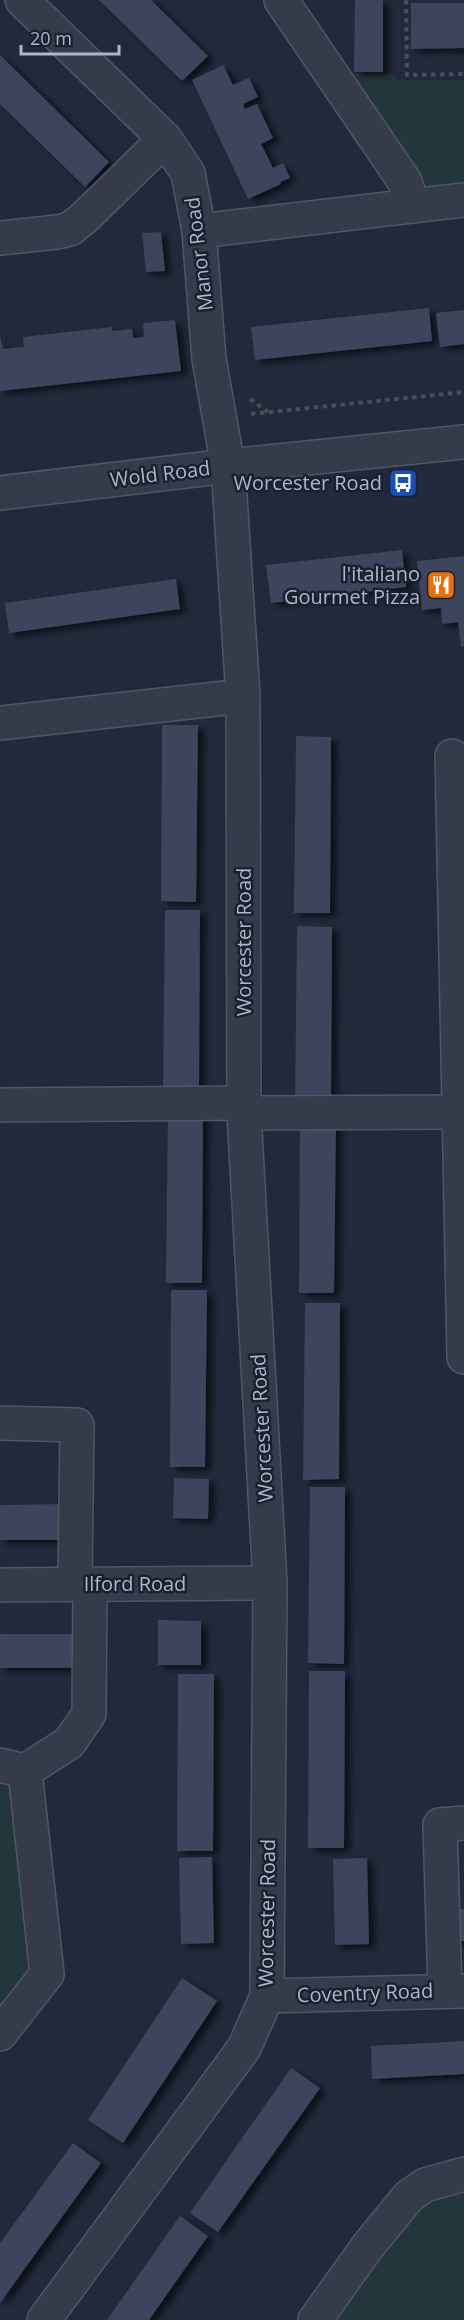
<svg xmlns="http://www.w3.org/2000/svg" width="464" height="2320" font-family="'Open Sans',sans-serif">
<style>
.green{fill:#23363c}
.building{fill:#3d455b;filter:url(#shadow)}
.lines{fill:none;stroke-linecap:round;stroke-linejoin:round}
.minor-casing{stroke:#505666;stroke-width:36}
.path{stroke:#415359;stroke-width:4;stroke-dasharray:4.5 4.5;stroke-linecap:butt}
.minor{stroke:#353b4b;stroke-width:33}
.labels{text-anchor:middle;stroke-width:5;stroke-linejoin:round;paint-order:stroke}
.street-label{font-size:20px;fill:#b0b6c7;stroke:#1a2030}
.poi-label{font-size:20px;fill:#b0b6c7;stroke:#1a2030;text-anchor:end}
</style>
<defs>
<filter id="shadow"><feDropShadow dx="6" dy="4" stdDeviation="3" flood-color="#0009"/></filter>
</defs>
<rect width="100%" height="100%" fill="#21293b"/>
<g class="green">
<polygon points="345,73 391,74 400,80 464,80 464,189 436,192 415,176"/>
<polygon points="0,1773 6,1774 17,1794 40,1970 0,2022"/>
<polygon points="464,2184 464,2320 328,2320 417,2199"/>
</g>
<g class="building">
<polygon points="99,0 151,0 208,56 182,81"/>
<polygon points="355,0 383,0 383,72 354,72"/>
<polygon points="411,3 464,3 464,48 411,49"/>
<polygon points="0,55 109,162 85,187 0,104"/>
<polygon points="223,65 233,85 249,78 258,97 243,104 245,109 257,104 273,138 261,144 273,168 283,163 290,178 280,182 281,184 248,199 192,80"/>
<polygon points="161,232 165,271 146,272 142,233"/>
<polygon points="429,308 432,341 255,360 251,327"/>
<polygon points="464,310 464,344 440,347 436,313"/>
<polygon points="175,320 181,371 0,391 0,336 3,349 24,347 23,337 112,327 112,331 132,329 133,338 144,337 143,323"/>
<polygon points="402,550 406,587 271,603 266,565"/>
<polygon points="464,556 464,646 461,647 458,622 442,624 441,608 422,610 417,561"/>
<polygon points="176,579 180,609 9,633 5,603"/>
<polygon points="162,725 198,725 196,902 161,901"/>
<polygon points="296,736 331,737 330,913 294,913"/>
<polygon points="165,910 200,910 199,1087 163,1087"/>
<polygon points="297,926 332,927 331,1103 295,1103"/>
<polygon points="168,1106 203,1106 202,1283 166,1283"/>
<polygon points="300,1116 336,1117 334,1293 299,1293"/>
<polygon points="171,1290 207,1290 205,1467 170,1467"/>
<polygon points="305,1303 340,1303 339,1479 303,1480"/>
<polygon points="174,1478 209,1479 208,1519 173,1518"/>
<polygon points="310,1487 345,1487 344,1664 308,1663"/>
<polygon points="68,1504 68,1540 0,1540 0,1505"/>
<polygon points="158,1620 201,1621 201,1665 158,1665"/>
<rect x="0" y="1634" width="80" height="34"/>
<polygon points="309,1671 345,1671 344,1848 308,1848"/>
<polygon points="178,1674 214,1674 213,1851 177,1851"/>
<polygon points="212,1857 214,1943 181,1944 179,1858"/>
<polygon points="367,1858 369,1944 335,1945 333,1859"/>
<polygon points="464,1909 464,1941 450,1942 449,1910"/>
<polygon points="182,1978 217,2001 123,2143 88,2120"/>
<polygon points="464,2041 464,2074 372,2079 371,2046"/>
<polygon points="291,2068 320,2088 218,2232 190,2213"/>
<polygon points="73,2143 101,2163 0,2303 0,2243"/>
<polygon points="180,2216 208,2236 170,2290 149,2320 107,2320"/>
</g>
<g class="lines">
<g class="minor-casing">
<g id="minor">
<polyline points="22,0 165,139 188,173 199,231 209,359 228,466 243,696 244,1113 270,1583 267,1996 244,2048 44,2320"/>
<polyline points="281,0 405,182 413,206"/>
<polyline points="199,231 464,200"/>
<polyline points="0,238 57,232 70,229 84,218 165,139"/>
<polyline points="0,493 228,466 464,442"/>
<polyline points="0,723 243,696"/>
<polyline points="452,756 464,1357"/>
<polyline points="0,1105 244,1103"/>
<polyline points="244,1113 459,1112"/>
<polyline points="0,1423 77,1425 75,1584"/>
<polyline points="0,1585 270,1583"/>
<polyline points="0,1765 25,1771 69,1743 89,1714 90,1584"/>
<polyline points="445,1991 440,1825 464,1823"/>
<polyline points="267,1996 464,1991"/>
<polyline points="0,2034 47,1974 25,1771"/>
<polyline points="315,2320 368,2246 409,2196 425,2185 464,2174"/>
</g>
</g>
<g class="path">
<polyline points="406,0 407,75 464,74"/>
<polyline points="250,399 268,412"/>
<polyline points="251,414 464,392"/>
</g>
<use href="#minor" class="minor"/>
</g>
<defs>
<g id="bus-square" transform="scale(1.5)"><rect x="-9" y="-9" width="18" height="18" rx="4" fill="#1a4fb4" stroke="#1a2030"/><path d="M-5-6H5V4H4V6H2V4H-2V6H-4V4H-5ZM-3.5-4V0h7V-4ZM-3.5 1.2v1.5H-2V1.2ZM2 1.2v1.5H3.5V1.2Z" fill="#fff"/></g>
<g id="restaurant-square" transform="scale(1.5)"><rect x="-9" y="-9" width="18" height="18" rx="4" fill="#e8710a" stroke="#1a2030"/><path d="M-5-6h1v4h1v-4h1v4h1v-4h1v5L-1.5 .5V6h-2V.5L-5-1ZM5-6V6H3V1.5H1.5Q1.5-4 5-6Z" fill="#fff"/></g>
</defs>
<g fill-rule="evenodd">
<use href="#bus-square" x="403" y="483"/>
<use href="#restaurant-square" x="441" y="585"/>
</g>
<g class="labels">
<g class="street-label">
<text transform="translate(199 254) rotate(-97)" y="7">Manor Road</text>
<text transform="translate(160 474) rotate(-7)" y="7">Wold Road</text>
<text transform="translate(244 942) rotate(-90)" y="7">Worcester Road</text>
<text transform="translate(262 1428) rotate(-93)" y="7">Worcester Road</text>
<text x="135" y="1591">Ilford Road</text>
<text transform="translate(267 1913) rotate(-89)" y="7">Worcester Road</text>
<text transform="translate(365 1993) rotate(-2)" y="7">Coventry Road</text>
</g>
<g class="poi-label">
<text x="382" y="490">Worcester Road</text>
<text x="420" y="581">l'italiano<tspan x="420" dy="23">Gourmet Pizza</tspan></text>
</g>
</g>
<path d="M21 45v9h98v-9" fill="none" stroke="#b0b6c7" stroke-width="3"/>
<text x="30" y="45" font-size="18" fill="#b0b6c7" stroke="#1a2030" stroke-width="4.5" paint-order="stroke">20 m</text>
</svg>
